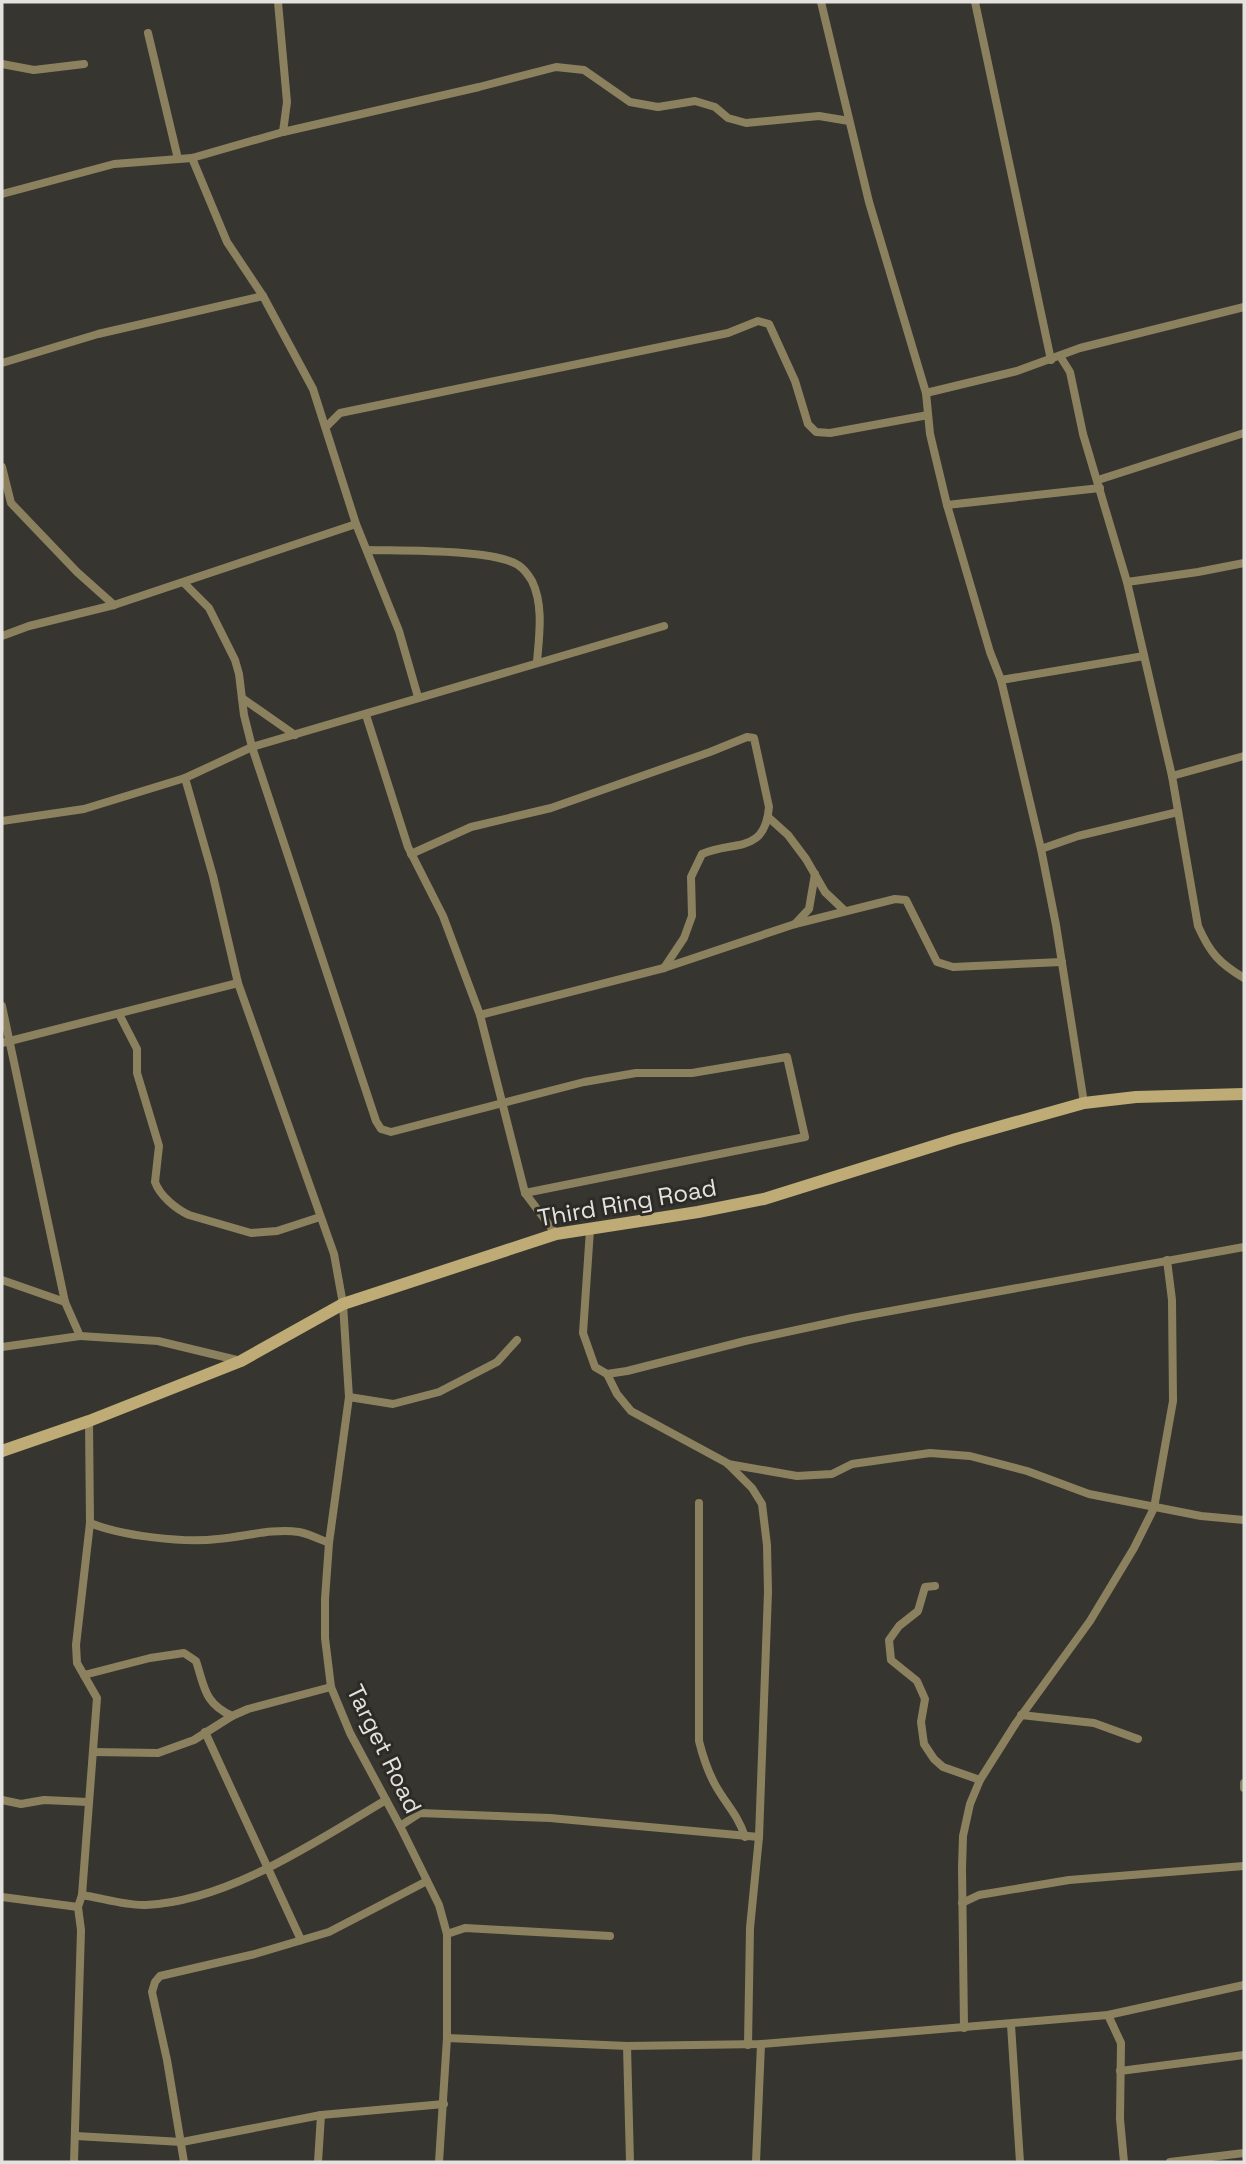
<svg xmlns="http://www.w3.org/2000/svg" width="1246" height="2164" font-family="'Space Grotesk',sans-serif">
<style>
.lines{fill:none;stroke-linecap:round;stroke-linejoin:round}
.street{stroke:#8c815f;stroke-width:8}
.secondary{stroke:#beab75;stroke-width:12}
.labels{text-anchor:middle;stroke-width:6;stroke-linejoin:round;paint-order:stroke}
.street-label{font-size:24px;fill:#e4e2de;stroke:#2d2b25}
</style>
<rect width="100%" height="100%" fill="#37352f"/>
<g class="lines">
<g class="street">
<polyline points="278,2 287,102 283,132"/>
<polyline points="821,2 869,202 926,393"/>
<polyline points="975,2 1051,360"/>
<polyline points="148,33 178,159"/>
<polyline points="2,64 34,70 84,64"/>
<polyline points="192,158 227,242 263,296 313,389 356,524 399,631 418,697"/>
<polyline points="2,194 114,164 192,158 283,132 479,87 556,67 584,70 630,102 658,107 695,101 715,107 728,118 746,123 819,116 849,121"/>
<path d="M1060,356L1070,372L1083,434L1127,582L1172,776L1198,926C1210,953 1219,963 1244,978"/>
<polyline points="2,363 98,334 263,296"/>
<polyline points="326,427 340,413 728,333 758,321 769,324 795,381 808,424 816,432 830,433 928,415"/>
<polyline points="2,467 11,503 77,572 114,605"/>
<polyline points="1098,480 1244,433"/>
<polyline points="947,505 1100,488"/>
<path d="M368,550C400,551 493,549 518,565C523,568 529,576 532,581C544,606 539,636 537,662"/>
<polyline points="1127,582 1198,572 1244,563"/>
<polyline points="184,583 209,608 235,660 239,674 244,715 252,747 376,1121 381,1129 391,1132 584,1082 636,1073 692,1073 787,1057 805,1137 525,1193"/>
<polyline points="2,636 29,626 114,605 356,524"/>
<polyline points="1001,680 1144,656"/>
<polyline points="242,698 295,735"/>
<polyline points="366,715 408,847 443,916 480,1015 525,1193 556,1234"/>
<polyline points="1172,776 1244,756"/>
<polyline points="185,778 213,876 238,983 334,1254 343,1304 349,1397 329,1543 325,1599 325,1638 331,1687 350,1733 400,1826 439,1905 447,1934 447,2038 439,2162"/>
<polyline points="768,817 788,835 806,859 825,892 845,911"/>
<polyline points="2,821 84,809 185,778 252,747 664,626"/>
<polyline points="1041,849 1078,836 1178,812"/>
<path d="M411,854L471,827L551,808L710,752L747,737L754,738L769,807C765,855 733,840 702,854L691,877L692,916L684,938L664,968"/>
<polyline points="795,924 809,909 815,874"/>
<polyline points="2,1006 65,1302 80,1336 158,1341 241,1361"/>
<path d="M119,1014L137,1049V1073L159,1146L155,1182C160,1196 176,1209 189,1215L251,1233L277,1231L320,1217"/>
<polyline points="480,1015 664,968 795,924 895,899 906,900 937,962 953,967 1062,962"/>
<polyline points="2,1043 238,983"/>
<polyline points="1084,1103 1056,925 1041,849 1001,680 990,652 947,505 930,434 926,393 1017,371 1080,348 1244,307"/>
<polyline points="590,1230 583,1333 595,1367 607,1374 617,1394 631,1411 727,1463 752,1488 762,1504 767,1545 768,1592 759,1837 750,1928 748,2045"/>
<polyline points="2,1280 65,1302"/>
<polyline points="2,1347 80,1336"/>
<polyline points="607,1374 627,1371 745,1341 852,1318 1244,1247"/>
<polyline points="349,1397 393,1404 439,1392 497,1362 517,1340"/>
<polyline points="728,1464 797,1476 832,1474 852,1464 930,1453 970,1456 1027,1471 1089,1494 1201,1516 1244,1520"/>
<path d="M699,1503V1741C703,1757 708,1773 717,1788C727,1805 739,1817 745,1837"/>
<path d="M90,1523C122,1536 183,1543 218,1539C244,1537 272,1528 299,1532C309,1534 319,1539 329,1543"/>
<polyline points="935,1586 925,1587 918,1611 899,1626 889,1640 891,1660 917,1681 925,1699 921,1722 924,1744 934,1759 943,1767 980,1780"/>
<path d="M84,1675L150,1658L184,1653L196,1661C205,1688 204,1703 232,1716"/>
<polyline points="1021,1715 1094,1723 1138,1739"/>
<polyline points="205,1732 301,1940"/>
<polyline points="93,1752 158,1753 194,1740 232,1716 248,1709 331,1687"/>
<polyline points="1244,1783 1244,1788"/>
<polyline points="2,1800 21,1804 44,1800 88,1802"/>
<polyline points="400,1826 420,1813 550,1818 759,1837"/>
<path d="M82,1895C102,1898 126,1906 146,1905C229,1901 315,1842 386,1800"/>
<polyline points="2,1897 78,1907"/>
<polyline points="962,1903 979,1895 1069,1880 1244,1866"/>
<polyline points="447,1934 465,1928 610,1936"/>
<polyline points="1108,2015 1121,2043 1120,2119 1124,2162"/>
<polyline points="1011,2025 1020,2162"/>
<polyline points="964,2028 962,1868 963,1836 970,1804 980,1780 1016,1723 1090,1621 1134,1548 1154,1508 1173,1401 1172,1300 1167,1260"/>
<polyline points="447,2038 627,2046 761,2044 1108,2015 1244,1985"/>
<polyline points="627,2046 630,2162"/>
<polyline points="1120,2071 1244,2055"/>
<polyline points="76,2136 182,2142 321,2115 444,2104"/>
<polyline points="74,2162 81,1930 78,1907 82,1895 97,1698 77,1663 76,1645 90,1523 89,1421"/>
<polyline points="184,2162 167,2060 152,1992 155,1982 160,1976 255,1954 329,1932 427,1881"/>
<polyline points="318,2162 321,2115"/>
<polyline points="756,2162 761,2044"/>
<polyline points="1170,2162 1244,2153"/>
</g>
<polyline class="secondary" points="2,1451 89,1421 241,1361 343,1304 556,1234 698,1212 764,1199 956,1139 1084,1103 1136,1097 1244,1094"/>
</g>
<g class="labels">
<g class="street-label">
<text transform="translate(627 1203) rotate(-10)" y="8">Third Ring Road</text>
<text transform="translate(384 1749) rotate(64)" y="8">Target Road</text>
</g>
</g>
<rect width="1246" height="2164" fill="none" stroke="#e4e2de" stroke-width="7"/>
</svg>
